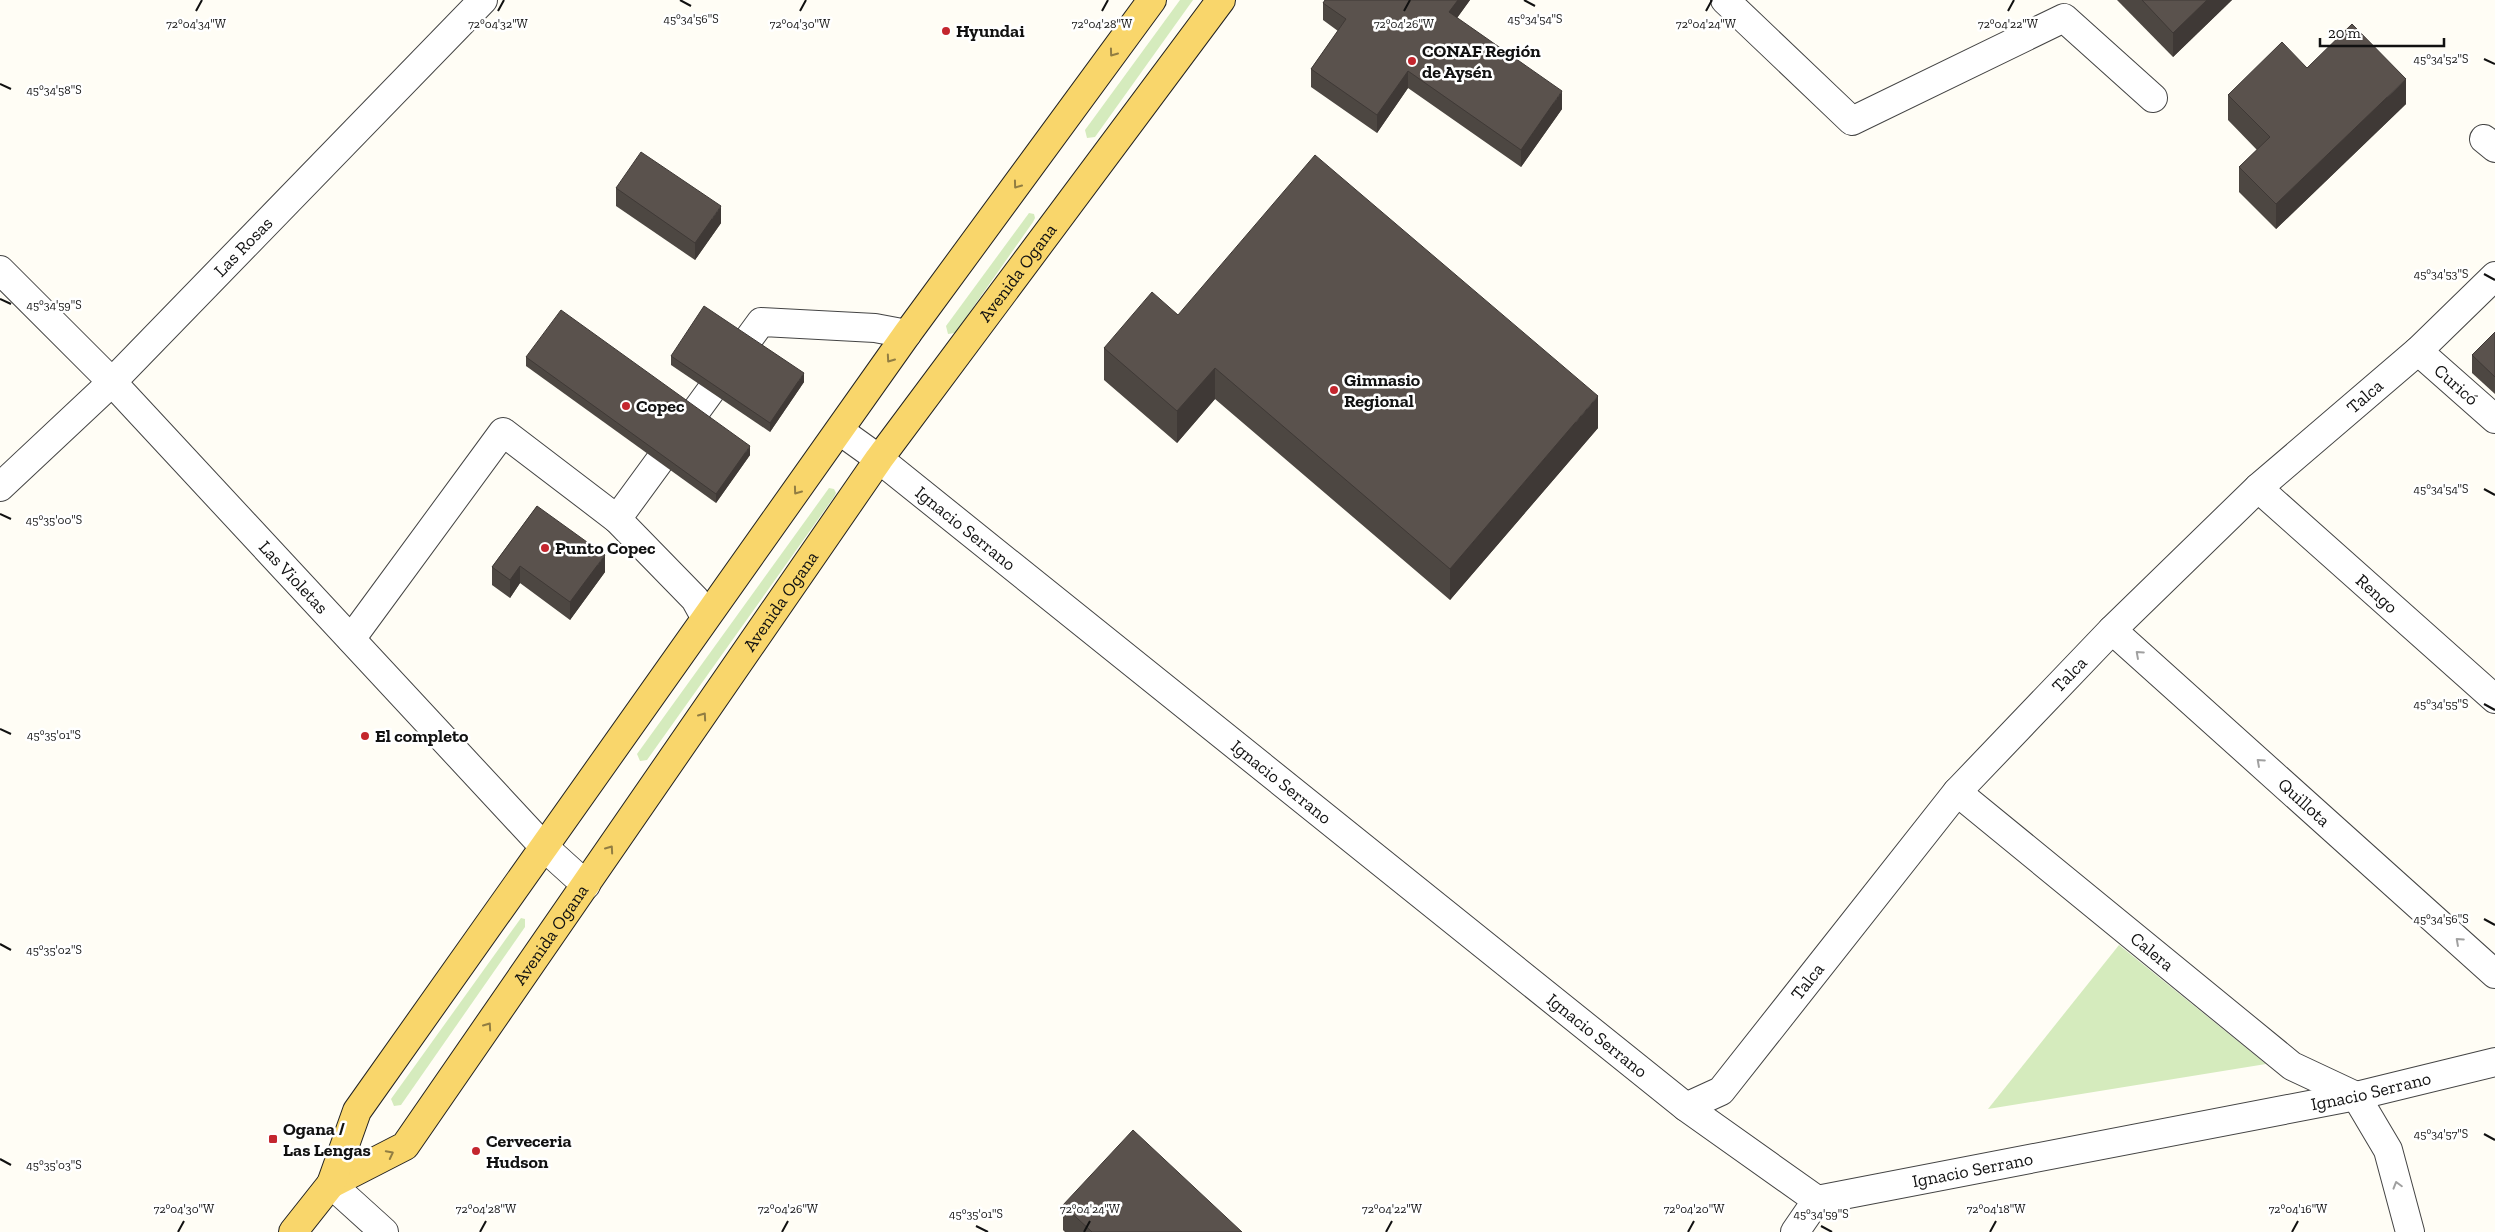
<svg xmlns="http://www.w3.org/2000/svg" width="2495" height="1232" font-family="'Zilla Slab',serif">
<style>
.green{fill:#d5ebbd}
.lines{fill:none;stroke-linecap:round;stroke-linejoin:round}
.minor-casing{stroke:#444;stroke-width:30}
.major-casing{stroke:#222;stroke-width:30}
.minor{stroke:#fff;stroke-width:28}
.major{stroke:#f9d66b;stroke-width:28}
.wall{fill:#4d4742}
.shaded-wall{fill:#3f3936}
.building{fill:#5a524d;stroke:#3f3936}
.oneway{stroke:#917d42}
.oneway2{stroke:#a0a0a0}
.ticks{fill:none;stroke:#111;stroke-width:2}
.poi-dot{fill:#c4262e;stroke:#fff;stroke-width:2}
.labels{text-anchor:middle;stroke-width:5;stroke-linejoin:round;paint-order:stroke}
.poi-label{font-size:18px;font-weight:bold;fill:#111;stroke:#fff;text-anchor:start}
.street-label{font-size:18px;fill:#111;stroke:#fff}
.ticks-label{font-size:12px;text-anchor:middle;fill:#111;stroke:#fff;stroke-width:5;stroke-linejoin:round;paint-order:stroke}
</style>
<rect width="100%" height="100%" fill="#fffdf5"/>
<g class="green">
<polygon points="1180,0 1193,0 1095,137 1087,138 1085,130"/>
<polygon points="1029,213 1034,214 1035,218 1033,222 955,333 948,334 946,326"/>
<polygon points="829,488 834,489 836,493 834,497 647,760 640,761 637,754"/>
<polygon points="521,918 525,919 525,927 401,1105 394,1106 391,1099"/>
<polygon points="2119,945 2266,1064 1988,1109"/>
</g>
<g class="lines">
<g class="minor-casing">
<g id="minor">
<polyline points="1725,0 1852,121 2064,18 2153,98"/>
<polyline points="2484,139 2495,148"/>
<path id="s1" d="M0,270L112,382L544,847L586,885"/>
<path id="s2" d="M2418,351L2495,419"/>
<path id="s3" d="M840,431L879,459L1686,1107L1817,1200L2356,1096L2495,1062"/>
<path id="s4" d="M0,487L112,382L483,0"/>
<path id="s5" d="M2258,488L2495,699"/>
<polyline points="705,617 695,599 617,519 761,322 875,328 907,334"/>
<path id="s6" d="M2112,630L2495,974"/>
<polyline points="351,639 503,432 617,519"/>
<path id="s7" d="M1957,792L2292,1066L2356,1096L2388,1150L2410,1232"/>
<path id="s8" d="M1686,1107L1721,1091L1957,792L2112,630L2258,488L2418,351L2495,276"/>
<polyline points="331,1184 384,1232"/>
<polyline points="1795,1232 1817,1200"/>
</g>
</g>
<g class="major-casing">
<g id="major">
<path id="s9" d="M331,1184L405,1146L879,459L1221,0"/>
<polyline points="293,1232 331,1184 357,1111 907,334 1152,0"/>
</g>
</g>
<use href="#minor" class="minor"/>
<use href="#major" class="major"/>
</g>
<g class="wall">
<polygon points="1325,0 1470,0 1457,18 1562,109 1521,167 1408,88 1377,133 1311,87 1311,69 1338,31 1323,20 1323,3"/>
<polygon points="2117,0 2232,0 2173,57"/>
<polygon points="2307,68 2406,104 2276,229 2239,192 2239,167 2257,150 2228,120 2228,95"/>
<polygon points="616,188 721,223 695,260 616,206"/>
<polygon points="1178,315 1598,428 1450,600 1215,399 1177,443 1104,380 1104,348"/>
<polygon points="2495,332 2495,394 2472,373 2472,355"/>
<polygon points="671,356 804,382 770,432 671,365"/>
<polygon points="526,357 750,455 716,503 526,366"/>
<polygon points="537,506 605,572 570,620 520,583 510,598 492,585 492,567"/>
<polygon points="1063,1205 1242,1232 1065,1232 1063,1230"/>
</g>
<g class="shaded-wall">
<polygon points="1458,0 1470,0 1449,29 1449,12"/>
<polygon points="2207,0 2232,0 2173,57 2173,33"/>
<polygon points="1408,71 1408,88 1377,133 1377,115"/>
<polygon points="2406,79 2406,104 2276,229 2276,204"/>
<polygon points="1562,91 1562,109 1521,167 1521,150"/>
<polygon points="721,206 721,223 695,260 695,243"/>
<polygon points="1215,368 1215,399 1177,443 1177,411"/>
<polygon points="804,373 804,382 770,432 770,423"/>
<polygon points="1598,396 1598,428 1450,600 1450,569"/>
<polygon points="750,446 750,455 716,503 716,494"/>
<polygon points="605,555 605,572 570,620 570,602"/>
<polygon points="520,566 520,583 510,598 510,580"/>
</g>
<g class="building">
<polygon points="1325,0 1458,0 1449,12 1562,91 1521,150 1408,71 1377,115 1311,69 1346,19 1323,3"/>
<polygon points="2142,0 2207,0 2173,33"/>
<polygon points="2352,24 2406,79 2276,204 2239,167 2270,137 2228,95 2282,42 2307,68"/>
<polygon points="641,152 721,206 695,243 616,188"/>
<polygon points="1315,155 1598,396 1450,569 1215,368 1177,411 1104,348 1152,292 1178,315"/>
<polygon points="704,306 804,373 770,423 671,356"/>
<polygon points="561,310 750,446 716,494 526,357"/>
<polygon points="2495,332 2495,377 2472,355"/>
<polygon points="537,506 605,555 570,602 520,566 510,580 492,567"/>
<polygon points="1133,1130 1242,1232 1092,1232 1063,1205"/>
</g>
<defs><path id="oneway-chevron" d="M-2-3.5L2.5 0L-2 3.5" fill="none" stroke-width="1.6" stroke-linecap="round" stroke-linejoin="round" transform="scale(1.25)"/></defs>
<g class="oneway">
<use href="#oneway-chevron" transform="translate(1113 53) rotate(126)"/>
<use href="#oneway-chevron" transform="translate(1017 185) rotate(126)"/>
<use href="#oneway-chevron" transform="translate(890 359) rotate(125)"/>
<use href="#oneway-chevron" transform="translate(797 491) rotate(126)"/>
<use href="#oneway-chevron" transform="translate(703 716) rotate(-55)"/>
<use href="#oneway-chevron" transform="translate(610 849) rotate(-55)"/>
<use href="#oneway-chevron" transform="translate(488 1026) rotate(-55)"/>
<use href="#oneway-chevron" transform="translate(390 1154) rotate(-27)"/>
</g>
<g class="oneway2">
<use href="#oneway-chevron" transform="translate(2139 654) rotate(-138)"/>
<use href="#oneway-chevron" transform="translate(2260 762) rotate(-138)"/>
<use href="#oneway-chevron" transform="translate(2459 941) rotate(-138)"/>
<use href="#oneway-chevron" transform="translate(2397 1185) rotate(-106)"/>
</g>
<path class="ticks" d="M680,0L691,6M1524,0L1535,6M196,11L202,0M498,11L504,0M800,11L806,0M1102,11L1108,0M1404,11L1410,0M1706,11L1712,0M2008,11L2014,0M2484,59L2495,64M0,84L11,89M2484,274L2495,280M0,299L11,304M2484,489L2495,495M0,514L11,519M2484,704L2495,710M0,729L11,734M2484,919L2495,925M0,944L11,950M2484,1134L2495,1140M0,1159L11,1165M976,1226L988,1232M1821,1226L1832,1232M178,1232L184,1221M480,1232L486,1221M782,1232L788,1221M1084,1232L1090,1221M1386,1232L1392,1221M1688,1232L1694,1221M1990,1232L1996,1221M2292,1232L2298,1221"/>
<g class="poi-dot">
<circle cx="946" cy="31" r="5"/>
<circle cx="1412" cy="61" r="5"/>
<circle cx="1334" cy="390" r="5"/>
<circle cx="626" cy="406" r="5"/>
<circle cx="545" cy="548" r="5"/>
<circle cx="365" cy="736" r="5"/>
<rect x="268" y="1134" width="10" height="10" rx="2.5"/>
<circle cx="476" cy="1151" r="5"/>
</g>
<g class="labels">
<g class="poi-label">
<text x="956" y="37">Hyundai</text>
<text x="1422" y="57">CONAF Región<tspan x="1422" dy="21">de Aysén</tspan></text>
<text x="1344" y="386">Gimnasio<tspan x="1344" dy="21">Regional</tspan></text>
<text x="636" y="412">Copec</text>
<text x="555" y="554">Punto Copec</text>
<text x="375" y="742">El completo</text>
<text x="283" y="1135">Ogana /<tspan x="283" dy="21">Las Lengas</tspan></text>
<text x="486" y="1147">Cerveceria<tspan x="486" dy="21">Hudson</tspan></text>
</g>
<g class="street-label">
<text dy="6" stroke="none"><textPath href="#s4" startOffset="342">Las Rosas</textPath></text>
<text dy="6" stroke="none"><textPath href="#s9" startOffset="1150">Avenida Ogana</textPath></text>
<text dy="6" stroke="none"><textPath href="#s2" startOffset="51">Curicó</textPath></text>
<text dy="6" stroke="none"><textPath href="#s8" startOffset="988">Talca</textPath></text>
<text dy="6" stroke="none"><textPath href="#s3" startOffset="159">Ignacio Serrano</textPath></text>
<text dy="6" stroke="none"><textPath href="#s1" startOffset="425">Las Violetas</textPath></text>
<text dy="6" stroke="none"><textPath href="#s5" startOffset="159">Rengo</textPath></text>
<text dy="6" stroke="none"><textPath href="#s9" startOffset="745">Avenida Ogana</textPath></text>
<text dy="6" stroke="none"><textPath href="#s8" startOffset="582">Talca</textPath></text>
<text dy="6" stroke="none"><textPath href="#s3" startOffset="564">Ignacio Serrano</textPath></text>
<text dy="6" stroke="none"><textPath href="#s6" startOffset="258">Quillota</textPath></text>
<text dy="6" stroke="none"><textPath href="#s9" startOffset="340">Avenida Ogana</textPath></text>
<text dy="6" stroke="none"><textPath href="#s7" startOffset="252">Calera</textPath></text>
<text dy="6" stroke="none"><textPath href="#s8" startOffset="178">Talca</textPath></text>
<text dy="6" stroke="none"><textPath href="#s3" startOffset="969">Ignacio Serrano</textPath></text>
<text dy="6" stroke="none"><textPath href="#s3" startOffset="1808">Ignacio Serrano</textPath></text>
<text dy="6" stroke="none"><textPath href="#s3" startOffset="1402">Ignacio Serrano</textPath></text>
</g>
</g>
<g class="ticks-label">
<text x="691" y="23">45°34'56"S</text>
<text x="1535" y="23">45°34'54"S</text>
<text x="196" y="28">72°04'34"W</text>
<text x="498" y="28">72°04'32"W</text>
<text x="800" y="28">72°04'30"W</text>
<text x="1102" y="28">72°04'28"W</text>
<text x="1404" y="28">72°04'26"W</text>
<text x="1706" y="28">72°04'24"W</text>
<text x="2008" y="28">72°04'22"W</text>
<text x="2441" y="63">45°34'52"S</text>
<text x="54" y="94">45°34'58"S</text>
<text x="2441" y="278">45°34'53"S</text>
<text x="54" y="309">45°34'59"S</text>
<text x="2441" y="493">45°34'54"S</text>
<text x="54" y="524">45°35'00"S</text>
<text x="2441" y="708">45°34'55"S</text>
<text x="54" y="739">45°35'01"S</text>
<text x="2441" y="923">45°34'56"S</text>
<text x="54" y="954">45°35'02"S</text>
<text x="2441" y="1138">45°34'57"S</text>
<text x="54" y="1169">45°35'03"S</text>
<text x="184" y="1213">72°04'30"W</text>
<text x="486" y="1213">72°04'28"W</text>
<text x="788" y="1213">72°04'26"W</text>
<text x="1090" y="1213">72°04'24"W</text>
<text x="1392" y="1213">72°04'22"W</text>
<text x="1694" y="1213">72°04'20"W</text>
<text x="1996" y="1213">72°04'18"W</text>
<text x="2298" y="1213">72°04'16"W</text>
<text x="976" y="1218">45°35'01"S</text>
<text x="1821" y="1218">45°34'59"S</text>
</g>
<path d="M2320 38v8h124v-8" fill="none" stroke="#111111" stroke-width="2.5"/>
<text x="2328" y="38" font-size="15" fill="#111111" stroke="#ffffff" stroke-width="4" paint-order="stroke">20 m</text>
</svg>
